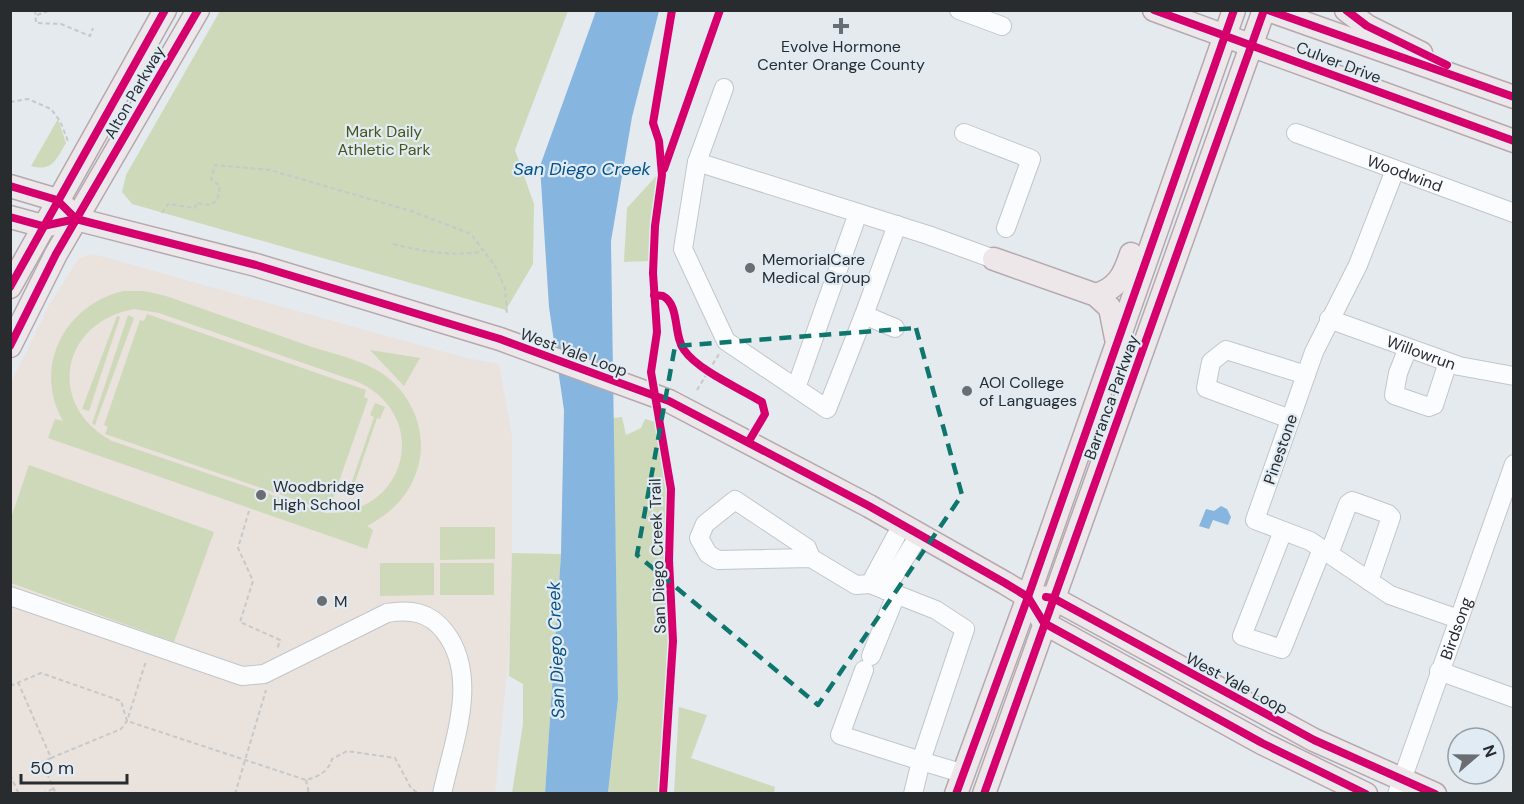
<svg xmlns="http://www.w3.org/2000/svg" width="1524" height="804" font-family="'DM Sans',sans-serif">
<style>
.education{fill:#eae2dc}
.green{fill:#ced9ba;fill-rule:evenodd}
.water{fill:#86b5df}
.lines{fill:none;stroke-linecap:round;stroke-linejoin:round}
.minor-casing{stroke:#c2c6ca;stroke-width:20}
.major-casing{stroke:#b4a9af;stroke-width:25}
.path{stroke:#c6c8ca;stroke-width:2;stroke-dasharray:4.5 3;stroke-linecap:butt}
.minor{stroke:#fbfcfd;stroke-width:18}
.major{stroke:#eee7ea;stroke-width:22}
.cycleway-casing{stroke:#e1ebf3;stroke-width:11}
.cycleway{stroke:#d6006c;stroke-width:8}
.marked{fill:none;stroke:#0f766e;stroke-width:4.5;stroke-dasharray:12 8;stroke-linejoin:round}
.poi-dot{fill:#6a6e72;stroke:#e1ebf3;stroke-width:2}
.labels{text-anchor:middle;stroke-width:4.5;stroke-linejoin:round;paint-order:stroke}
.poi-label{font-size:16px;fill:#282c2f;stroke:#e1ebf3;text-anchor:start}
.street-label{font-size:16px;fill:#282c2f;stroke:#e1ebf3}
.park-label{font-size:16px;fill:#49551a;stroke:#e1ebf3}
.water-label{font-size:18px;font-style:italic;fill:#065288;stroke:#e1ebf3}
</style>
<rect width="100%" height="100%" fill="#e5eaef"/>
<polygon class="education" points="93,254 466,358 499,364 512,436 512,621 495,793 11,793 10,385 49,305 79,258"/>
<g class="green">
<polygon points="220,11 568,11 515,150 534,204 533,264 506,310 132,204 122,192 126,175"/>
<path d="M58,119L66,143C56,160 52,172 31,166Z"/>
<polygon points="659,173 652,222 650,261 624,262 627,208"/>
<path d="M124,291H144L166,296C214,313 263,330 312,347C337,355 367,361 387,377C411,396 425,428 420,458C414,491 395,511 367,526L373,530L367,549L48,438L55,419L63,421C32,367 65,304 124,291ZM134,309L159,313L358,382C432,416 407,516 325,513L112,441C45,405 61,322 134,309Z"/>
<polygon points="147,314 366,390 364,397 368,399 331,504 327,503 325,510 105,434 108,427 104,425 140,320 144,321"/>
<polygon points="128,315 134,318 95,425 92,424"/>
<polygon points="117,316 120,317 89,411 82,409"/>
<polygon points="370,350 420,358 404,386"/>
<polygon points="375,403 385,407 380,419 377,418 350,497 347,496 374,417 370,415"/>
<polygon points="622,417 626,435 641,428 645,419 659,423 671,489 669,560 673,641 662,793 608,794 618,699 613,418"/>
<polygon points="29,465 214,532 174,642 11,583 11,518"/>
<polygon points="440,527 495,527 495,559 440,560"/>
<polygon points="512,553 561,554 545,793 512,793 523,724 523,684 509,676"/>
<polygon points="380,563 434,563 434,595 380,596"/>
<rect x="440" y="563" width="54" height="32"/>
<polygon points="679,707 707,715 691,758 775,787 774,793 674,793"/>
</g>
<g class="water">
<polygon points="596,11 659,11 632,117 611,241 618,699 608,793 545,793 561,554 564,410 549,307 540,166"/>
<polygon points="1221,506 1227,509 1231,517 1228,525 1213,520 1209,529 1199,526 1206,509 1214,511"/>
</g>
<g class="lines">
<g class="minor-casing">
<g id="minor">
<polyline points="959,10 1002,26"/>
<polyline points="724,88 697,162 683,249 726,341 827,409 864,315 895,328"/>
<polyline points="964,133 1031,159 1006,228"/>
<path id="s1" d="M1296,133L1514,213"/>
<polyline points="697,162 928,235 994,259"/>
<polyline points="1395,170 1358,265 1314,352 1255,520 1310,541 1390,595 1458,619"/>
<polyline points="864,315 897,225"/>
<path id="s2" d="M1329,319L1459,366L1514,376"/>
<polyline points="1408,348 1398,373 1394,395 1429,407 1434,405 1448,362"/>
<polyline points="796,388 858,213"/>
<polyline points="1290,419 1206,388 1211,362 1226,350 1306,375"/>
<polyline points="1283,531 1242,636 1282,649 1322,549"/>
<polyline points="1329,554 1348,504 1352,501 1388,514 1391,517 1369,581"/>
<polyline points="811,558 807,548 735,500 705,524 699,538 708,554 718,560 811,558 856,585 870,584 936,610 965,629 921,761 840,735 864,670"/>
<polyline points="870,584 902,525"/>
<polyline points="885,590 919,535"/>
<path d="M10,596L242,676L264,674L387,613C411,609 430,612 445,632C480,678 453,742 442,794"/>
<polyline points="871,656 896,595"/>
<polyline points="1439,671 1514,698"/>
<polyline points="913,794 921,761 961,773"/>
<path id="s3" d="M1397,794L1514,464"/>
</g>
</g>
<g class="major-casing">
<g id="major">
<polyline points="1154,10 1514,141"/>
<polyline points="1268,10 1514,97"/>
<polyline points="1346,10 1367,26 1421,53"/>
<polyline points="10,186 57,200 67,209"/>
<polyline points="10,217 43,226 76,219 256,265 500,339 669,401 869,506 1005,583 1028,597 1044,623 1262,743 1366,794"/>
<polyline points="994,259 1096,295 1110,308 1116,338"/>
<polyline points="10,287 165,10"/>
<path d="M1096,295C1118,288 1124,275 1131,254"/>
<polyline points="10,346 56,254 198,10"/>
<polyline points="1038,597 1053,598 1314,740 1435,794"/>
<polyline points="956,794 1028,597 1234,10"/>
<polyline points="984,794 1264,10"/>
</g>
</g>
<g class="path">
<polyline points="35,10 36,23 61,24 90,36 93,28"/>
<polyline points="37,15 48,11"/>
<polyline points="10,102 28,99 51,109 60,121 68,141"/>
<polyline points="162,213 168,204 195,208 196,203 210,205 217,201 220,186 211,179 215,165 270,170 411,211 471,234 495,266 505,288 507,315"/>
<path d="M393,244C425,252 450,256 482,252"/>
<polyline points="697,390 719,354"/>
<polyline points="249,511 238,548 253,581 240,622 280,640 277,650"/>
<polyline points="18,682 51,758 121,729 127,721 146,661"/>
<path d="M10,686L41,673L121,701L127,721L306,780C318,777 329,771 332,759L347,751L395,758L411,788L419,794"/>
<polyline points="51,758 42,762 56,794"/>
<polyline points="10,775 19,794"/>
<polyline points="306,780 309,794"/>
<polyline points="42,794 53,789"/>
<polyline points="235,794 266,690"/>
</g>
<use href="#minor" class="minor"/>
<use href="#major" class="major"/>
<g class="cycleway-casing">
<g id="cycleway">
<polyline points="1154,10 1514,141"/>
<polyline points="1268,10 1514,97"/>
<polyline points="1346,10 1367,26 1447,65"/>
<polyline points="664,169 720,10"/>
<polyline points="10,186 57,200 76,219"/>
<polyline points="10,217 43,226 76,219 256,265 500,339 669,401 869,506 1005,583 1028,597 1044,623 1262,743 1366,794"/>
<polyline points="10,287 165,10"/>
<path d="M654,295L663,296C680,305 673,335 684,350C699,371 739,388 762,402L765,414L749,441"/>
<polyline points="10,346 56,254 198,10"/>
<polyline points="1046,597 1053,598 1314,740 1435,794"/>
<polyline points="663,794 673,641 669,560 671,489 651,372 657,332 653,273 655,226 662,175 659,141 653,123 672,10"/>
<polyline points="956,794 1028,597 1234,10"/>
<polyline points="984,794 1264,10"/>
</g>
</g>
<use href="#cycleway" class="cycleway"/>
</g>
<path class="marked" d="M916,328L962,495L818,705L637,555L675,346Z"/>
<g class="poi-dot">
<path d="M838 17h6v6h6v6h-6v6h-6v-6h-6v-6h6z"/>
<circle cx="750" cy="268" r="6"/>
<circle cx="967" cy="391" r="6"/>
<circle cx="261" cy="495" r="6"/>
<circle cx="322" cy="601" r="6"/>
</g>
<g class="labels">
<g class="poi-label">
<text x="841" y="52" text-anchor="middle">Evolve Hormone<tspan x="841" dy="18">Center Orange County</tspan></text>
<text x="762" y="265">MemorialCare<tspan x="762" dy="18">Medical Group</tspan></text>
<text x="979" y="388">AOI College<tspan x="979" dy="18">of Languages</tspan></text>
<text x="273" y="492">Woodbridge<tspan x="273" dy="18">High School</tspan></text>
<text x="334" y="607">M</text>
</g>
<g class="street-label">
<text transform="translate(1339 62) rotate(21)" y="6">Culver Drive</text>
<text transform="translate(134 92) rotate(-60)" y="6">Alton Parkway</text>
<text dy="6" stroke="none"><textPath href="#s1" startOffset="116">Woodwind</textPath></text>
<text transform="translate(574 352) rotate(20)" y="6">West Yale Loop</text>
<text dy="6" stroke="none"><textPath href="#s2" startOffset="98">Willowrun</textPath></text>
<text transform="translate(1111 397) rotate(-70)" y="6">Barranca Parkway</text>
<text transform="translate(1280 449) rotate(-71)" y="6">Pinestone</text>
<text transform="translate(657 556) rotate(-92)" y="6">San Diego Creek Trail</text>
<text dy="6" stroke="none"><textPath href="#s3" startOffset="176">Birdsong</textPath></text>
<text transform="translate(1237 683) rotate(28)" y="6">West Yale Loop</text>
</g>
<g class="park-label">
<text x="384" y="137">Mark Daily<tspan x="384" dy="18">Athletic Park</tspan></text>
</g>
<g class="water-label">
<text x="582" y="175">San Diego Creek</text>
<text transform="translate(556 650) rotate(-92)" y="6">San Diego Creek</text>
</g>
</g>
<rect width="1524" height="804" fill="none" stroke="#282c2f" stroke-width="24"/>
<g transform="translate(1476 756) rotate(70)"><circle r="28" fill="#e1ebf3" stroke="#979fa5" stroke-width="1.5"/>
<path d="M0-4.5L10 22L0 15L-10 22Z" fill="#6a6e72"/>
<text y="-9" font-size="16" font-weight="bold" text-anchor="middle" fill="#282c2f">N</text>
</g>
<path d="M21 774v9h106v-9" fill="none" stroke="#282c2f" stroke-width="3"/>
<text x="30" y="774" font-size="18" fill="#282c2f" stroke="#e1ebf3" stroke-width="4.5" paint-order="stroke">50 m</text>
</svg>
